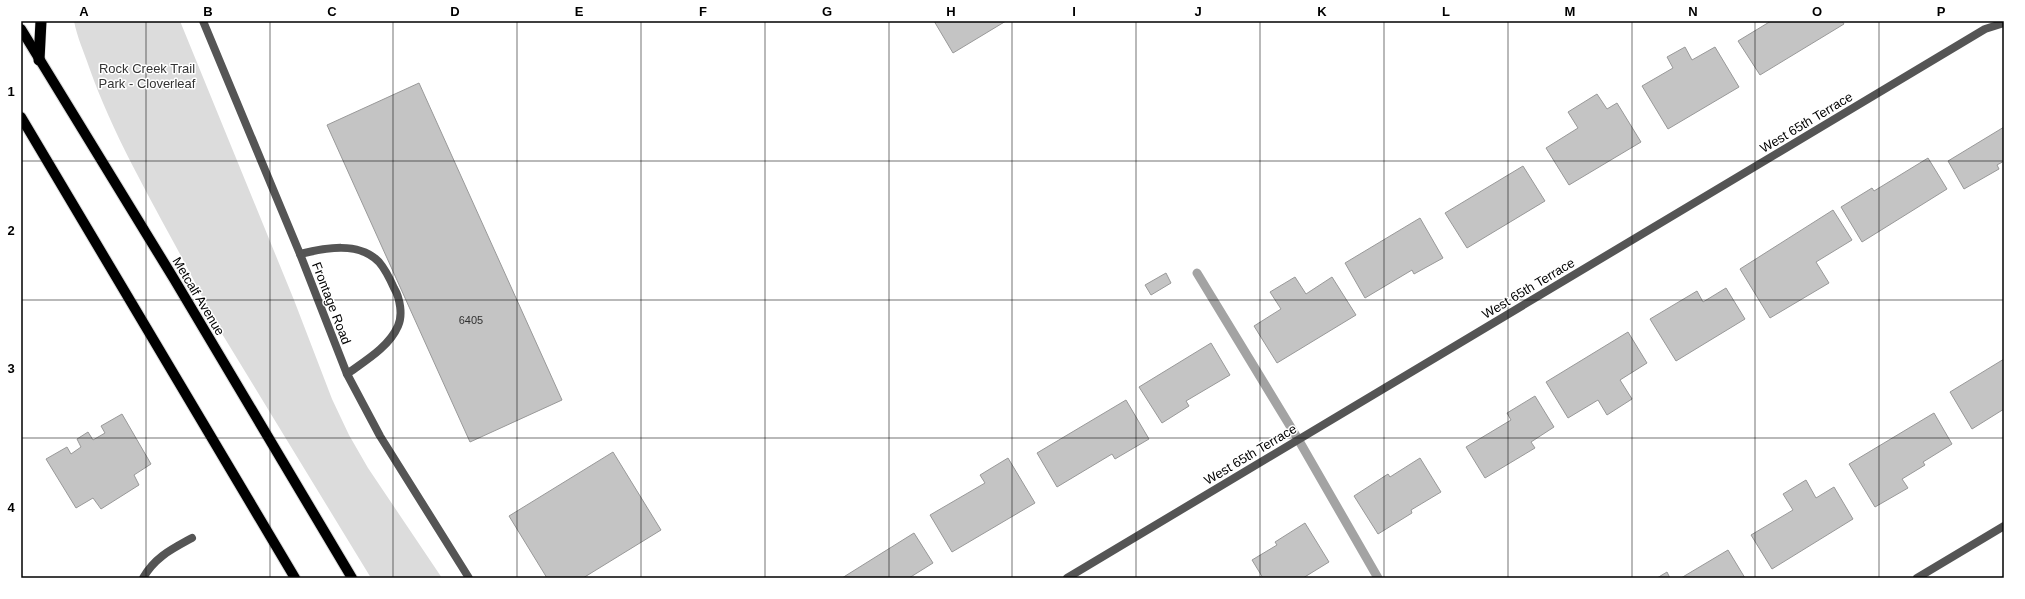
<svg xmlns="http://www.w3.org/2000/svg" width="2025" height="599" font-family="Arial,sans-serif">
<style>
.green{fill:#dcdcdc}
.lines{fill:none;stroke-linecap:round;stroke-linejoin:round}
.stream{stroke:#a3a3a3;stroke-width:9}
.building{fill:#c4c4c4;stroke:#999}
.primary-casing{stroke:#dbdbdb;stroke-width:12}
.trunk-casing{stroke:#dbdbdb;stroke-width:12}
.service{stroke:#555;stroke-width:8}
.minor{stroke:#555;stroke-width:8}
.primary{stroke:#000;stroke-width:10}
.trunk{stroke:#000;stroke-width:11}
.grid{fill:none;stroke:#000;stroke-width:1;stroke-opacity:0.55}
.labels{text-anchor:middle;stroke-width:3;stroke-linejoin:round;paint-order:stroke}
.number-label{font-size:11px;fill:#313131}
.park-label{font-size:13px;fill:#333;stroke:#fff}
.street-label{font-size:13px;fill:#000;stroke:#fff}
.neatline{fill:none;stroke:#000;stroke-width:1.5}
.grid-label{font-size:13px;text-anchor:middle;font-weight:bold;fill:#000}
</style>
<rect width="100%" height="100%" fill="#fff"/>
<path class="green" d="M74,21H180L294,300L332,399L349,435L368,468L442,578H371L213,319C173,234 120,155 89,67C84,52 77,37 74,21Z"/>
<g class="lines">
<polyline class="stream" points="1197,273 1298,439 1378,578"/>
</g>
<g class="building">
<polygon points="934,21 1006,21 953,53"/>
<polygon points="1771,21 1842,21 1844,24 1760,75 1738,41"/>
<polygon points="1685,47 1692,60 1715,47 1739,87 1668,129 1642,86 1673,68 1667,57"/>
<polygon points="419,83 562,400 470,442 327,125"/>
<polygon points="1597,94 1607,109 1617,103 1641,142 1569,185 1546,148 1578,128 1568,112"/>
<polygon points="2004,127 2004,161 1997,165 1999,169 1964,189 1948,161"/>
<polygon points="1928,158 1947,189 1862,242 1841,207 1872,188 1874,191"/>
<polygon points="1523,166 1545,201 1467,248 1445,213"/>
<polygon points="1833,210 1852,240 1816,262 1829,283 1770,318 1740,269"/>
<polygon points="1420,218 1443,258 1414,274 1412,270 1365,298 1345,263"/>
<polygon points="1166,273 1171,283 1151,295 1145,285"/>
<polygon points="1295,277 1306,294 1332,277 1356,315 1277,363 1254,326 1281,309 1270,292"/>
<polygon points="1726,288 1745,319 1676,361 1650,319 1697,291 1703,302"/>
<polygon points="1628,332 1647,363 1620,380 1632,399 1607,415 1598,400 1568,418 1546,382"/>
<polygon points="1211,343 1230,375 1186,401 1189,406 1162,423 1139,387"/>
<polygon points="2004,359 2004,409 1972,429 1950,392"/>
<polygon points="1535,396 1554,427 1531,442 1535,448 1485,478 1466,447 1511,420 1507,413"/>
<polygon points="1126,400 1149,439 1115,459 1112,454 1057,487 1037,453"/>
<polygon points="1934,413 1952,444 1923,462 1925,465 1902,479 1908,488 1875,507 1849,464"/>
<polygon points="122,414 151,464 134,475 139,485 101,509 93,498 76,508 46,459 67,447 71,454 81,447 77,439 88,432 93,440 105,433 101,426"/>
<polygon points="613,452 661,530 583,578 547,578 509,516"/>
<polygon points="1008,458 1035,503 952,552 930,515 985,483 980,475"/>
<polygon points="1420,458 1441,492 1411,510 1412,513 1378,534 1354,496 1388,474 1390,477"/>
<polygon points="1806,480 1816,498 1834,487 1853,519 1772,569 1751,535 1793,510 1783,494"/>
<polygon points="1305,523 1329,562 1303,578 1263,578 1252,560 1277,545 1275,542"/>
<polygon points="914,533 933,563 909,578 842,578"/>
<polygon points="1728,550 1745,578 1681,578"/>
<polygon points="1667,572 1670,578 1657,578"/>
</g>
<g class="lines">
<g class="primary-casing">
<g id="primary">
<polyline points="21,29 174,279 352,578"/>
<polyline points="21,117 295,578"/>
</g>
</g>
<g class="trunk-casing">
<polyline id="trunk" points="39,60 41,21"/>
</g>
<g class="service">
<path d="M300,254C325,248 359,241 379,262C385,269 390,279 394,288C400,298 403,315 398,326C389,347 365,361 347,374"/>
<path d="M143,578C155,557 172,549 192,538"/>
</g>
<g class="minor">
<polyline points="203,21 300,254 347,374 380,436 469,578"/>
<polyline points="1067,578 1985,29 2004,23"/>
<polyline points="1917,578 2004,526"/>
</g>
<use href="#primary" class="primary"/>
<use href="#trunk" class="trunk"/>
</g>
<path class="grid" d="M146,21V578M270,21V578M393,21V578M517,21V578M641,21V578M765,21V578M889,21V578M1012,21V578M1136,21V578M1260,21V578M1384,21V578M1508,21V578M1632,21V578M1755,21V578M1879,21V578M21,161H2004M21,300H2004M21,438H2004"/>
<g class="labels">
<g class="number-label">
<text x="471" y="324">6405</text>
</g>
<g class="park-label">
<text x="147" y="73">Rock Creek Trail<tspan x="147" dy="15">Park - Cloverleaf</tspan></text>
</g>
<g class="street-label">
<text transform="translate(1806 122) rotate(-31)" y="5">West 65th Terrace</text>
<text transform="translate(1528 288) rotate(-31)" y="5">West 65th Terrace</text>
<text transform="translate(199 296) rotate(59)" y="5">Metcalf Avenue</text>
<text transform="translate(332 303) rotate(69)" y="5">Frontage Road</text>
<text transform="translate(1250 454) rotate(-31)" y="5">West 65th Terrace</text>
</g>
</g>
<rect width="2025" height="599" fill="none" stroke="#ffffff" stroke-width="44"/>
<rect x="22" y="22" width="1981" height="555" class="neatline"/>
<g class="grid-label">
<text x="84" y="16">A</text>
<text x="208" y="16">B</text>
<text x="332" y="16">C</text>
<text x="455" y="16">D</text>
<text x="579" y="16">E</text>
<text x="703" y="16">F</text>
<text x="827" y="16">G</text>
<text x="951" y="16">H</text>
<text x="1074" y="16">I</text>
<text x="1198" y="16">J</text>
<text x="1322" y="16">K</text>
<text x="1446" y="16">L</text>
<text x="1570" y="16">M</text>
<text x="1693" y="16">N</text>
<text x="1817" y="16">O</text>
<text x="1941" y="16">P</text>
<text x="11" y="96">1</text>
<text x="11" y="235">2</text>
<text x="11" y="373">3</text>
<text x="11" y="512">4</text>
</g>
</svg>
